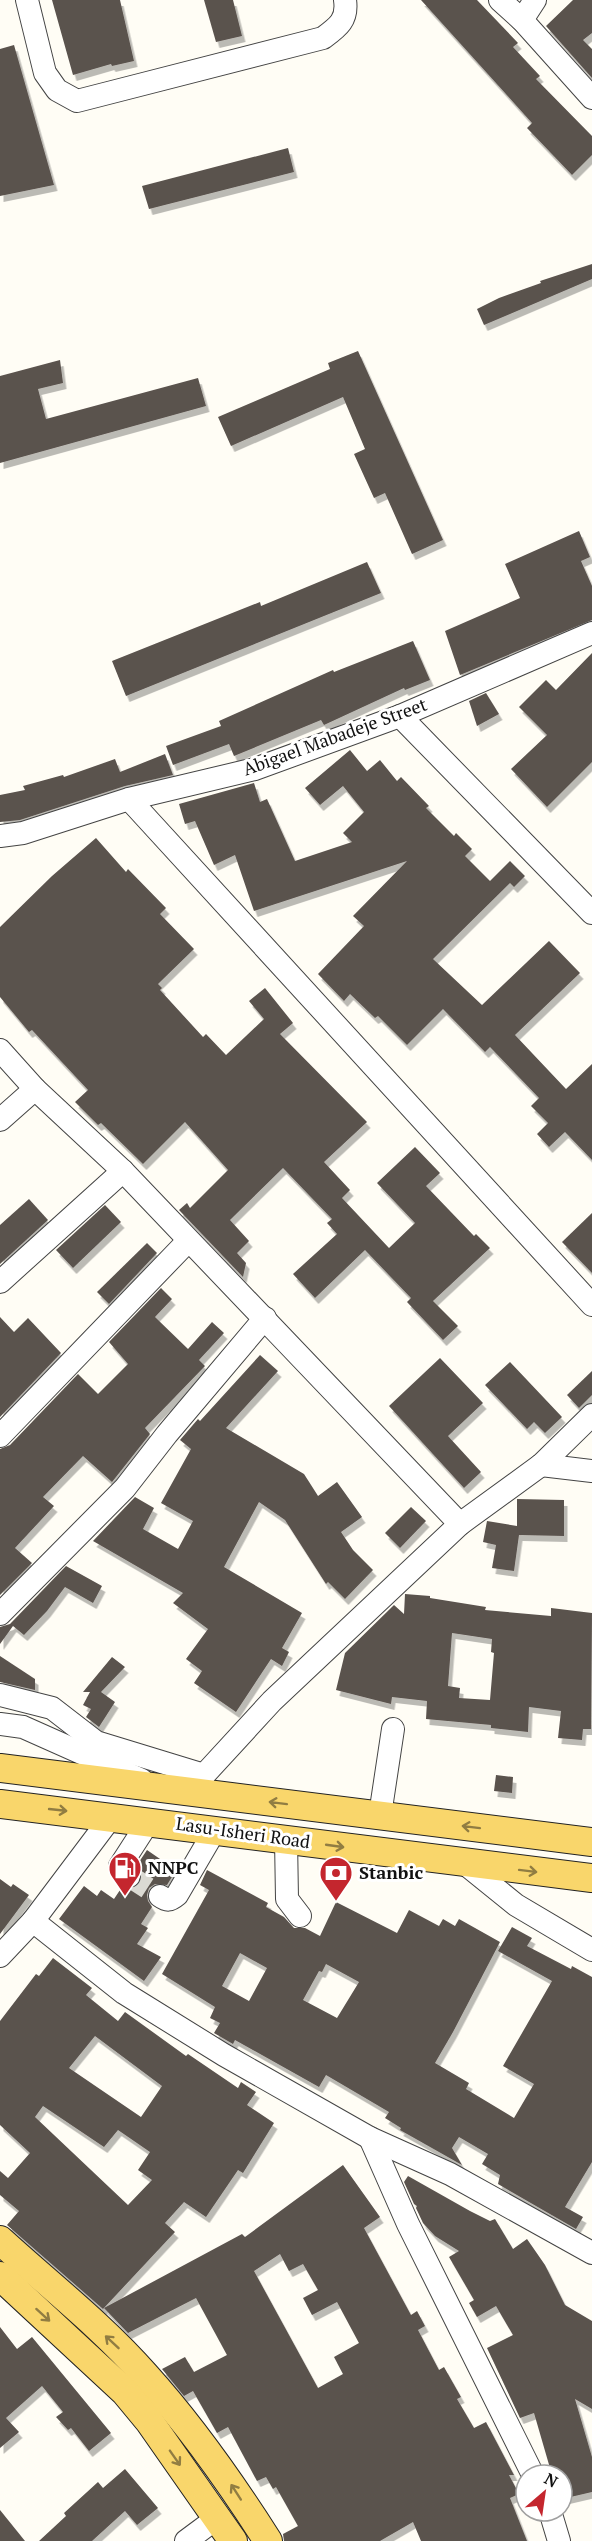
<svg xmlns="http://www.w3.org/2000/svg" width="592" height="2541" font-family="'PT Serif',serif">
<style>
.building{fill:#5a524d;fill-rule:evenodd;filter:url(#shadow)}
.lines{fill:none;stroke-linecap:round;stroke-linejoin:round}
.minor-tunnel{stroke:#dbdad3;stroke-width:22;stroke-dasharray:22 11;stroke-linecap:butt}
.minor-casing{stroke:#444;stroke-width:24}
.major-casing{stroke:#222;stroke-width:30}
.minor{stroke:#fff;stroke-width:22}
.major{stroke:#f9d66b;stroke-width:28}
.oneway{stroke:#917d42}
.labels{text-anchor:middle;stroke-width:6;stroke-linejoin:round;paint-order:stroke}
.street-label{font-size:18px;fill:#111;stroke:#fff}
.poi-label{font-size:18px;font-weight:bold;fill:#111;stroke:#fff;text-anchor:start}
</style>
<defs>
<filter id="shadow"><feDropShadow dx="3.5" dy="6" stdDeviation="0" flood-color="#0004"/></filter>
</defs>
<rect width="100%" height="100%" fill="#fffdf5"/>
<g class="building">
<polygon points="52,0 120,0 134,61 112,66 111,64 73,75"/>
<polygon points="204,0 233,0 242,36 216,42"/>
<polygon points="421,0 477,0 518,43 513,47 540,76 536,79 592,136 592,155 572,175 527,128 532,123"/>
<polygon points="573,0 592,0 592,33 583,40 592,49 592,78 546,26"/>
<polygon points="14,45 54,185 0,196 0,49"/>
<polygon points="288,148 294,172 149,209 142,186"/>
<polygon points="592,264 592,279 484,325 477,309 499,298 541,283 540,281"/>
<polygon points="358,351 443,540 412,554 385,493 374,498 354,454 365,449 343,397 231,446 218,417 330,369 328,363"/>
<polygon points="60,360 63,383 38,389 46,419 198,378 206,406 0,463 0,376"/>
<polygon points="579,531 590,557 581,561 592,586 592,620 460,675 445,631 520,598 505,564"/>
<polygon points="367,562 381,593 126,696 112,661 260,602 261,606"/>
<polygon points="413,641 430,680 405,690 404,688 324,725 321,720 234,756 229,744 173,765 166,746 221,726 219,721 333,670 334,672"/>
<polygon points="592,653 592,762 547,807 511,769 547,735 519,707 546,680 556,690"/>
<polygon points="486,693 499,714 477,726 469,701"/>
<polygon points="350,750 367,771 380,760 397,781 401,777 429,806 426,808 454,836 456,833 472,849 465,856 490,881 510,861 525,876 514,887 510,883 433,959 482,1005 549,941 580,973 515,1035 566,1089 592,1064 592,1160 565,1132 549,1147 537,1134 548,1123 531,1106 539,1098 490,1047 485,1052 443,1009 407,1045 378,1016 375,1018 350,994 344,1001 318,974 364,926 353,916 407,861 254,911 235,855 214,865 195,821 185,824 179,804 254,783 260,802 267,799 295,861 352,842 343,833 364,812 343,786 320,805 305,788"/>
<polygon points="165,754 173,775 125,786 20,820 0,822 0,795 25,790 23,786 63,775 64,777 115,759 120,772"/>
<polygon points="96,838 126,872 128,869 166,908 160,914 194,949 158,984 162,988 160,990 203,1037 206,1034 226,1055 264,1019 249,1001 265,988 293,1023 280,1034 367,1122 324,1162 350,1190 342,1198 389,1248 415,1223 377,1183 415,1147 440,1173 426,1186 474,1236 476,1234 490,1248 433,1301 458,1326 443,1340 407,1302 411,1298 365,1250 315,1298 293,1274 337,1234 327,1223 332,1219 283,1168 230,1220 249,1241 237,1253 246,1263 243,1277 179,1210 187,1203 190,1208 228,1170 185,1122 143,1164 101,1123 98,1125 75,1102 88,1090 32,1030 29,1032 0,997 0,927 52,876"/>
<polygon points="29,1199 48,1220 0,1264 0,1225"/>
<polygon points="105,1205 121,1222 73,1268 56,1250"/>
<polygon points="592,1213 592,1273 562,1242"/>
<polygon points="147,1243 157,1253 109,1304 97,1292"/>
<polygon points="161,1288 172,1299 155,1317 188,1349 212,1322 224,1333 199,1360 205,1366 145,1428 150,1434 112,1482 83,1456 43,1497 54,1506 15,1548 32,1563 0,1595 0,1449 10,1445 78,1374 98,1394 128,1364 109,1342"/>
<polygon points="0,1317 14,1332 28,1318 61,1353 0,1417"/>
<polygon points="260,1355 278,1371 226,1428 304,1474 318,1496 337,1482 362,1517 341,1532 353,1550 373,1570 345,1599 328,1582 326,1584 285,1520 259,1502 224,1567 302,1613 282,1648 289,1652 282,1666 271,1659 236,1712 194,1683 202,1671 186,1659 208,1629 173,1603 183,1593 93,1541 135,1497 154,1508 143,1529 178,1549 193,1521 161,1503 191,1449 180,1440 198,1419 200,1421"/>
<polygon points="440,1358 483,1403 448,1436 481,1472 464,1488 389,1406"/>
<polygon points="510,1362 562,1417 545,1433 534,1422 527,1429 485,1385"/>
<polygon points="592,1371 592,1395 579,1408 567,1395"/>
<polygon points="517,1499 564,1500 564,1536 519,1535 514,1571 492,1568 496,1545 483,1542 487,1521 517,1526"/>
<polygon points="411,1507 426,1521 400,1548 385,1533"/>
<polygon points="66,1566 102,1586 93,1603 65,1587 47,1611 24,1635 13,1626 0,1644 0,1627 10,1624"/>
<path d="M405,1594L430,1596V1598L486,1607L485,1610L551,1616V1608L592,1613L591,1729H583L582,1740L558,1738L561,1711L529,1707L528,1732L491,1728V1725L426,1719L427,1701L392,1697L391,1704L336,1690L345,1653L394,1605L404,1614ZM452,1633L492,1639L491,1652L494,1653L490,1700L459,1698L460,1688L448,1686Z"/>
<polygon points="0,1656 35,1679 35,1690 0,1682"/>
<polygon points="112,1657 125,1667 101,1692 115,1702 99,1727 86,1717 91,1709 83,1705 90,1692 83,1692"/>
<polygon points="496,1775 513,1777 512,1793 494,1791"/>
<polygon points="147,1850 176,1870 167,1885 155,1884 149,1888 147,1895 148,1901 152,1907 141,1924 148,1928 137,1944 161,1957 144,1981 59,1919 84,1886 97,1896 101,1890 114,1899 122,1887 128,1889 136,1887 142,1877 137,1865"/>
<path d="M207,1870L268,1903L266,1907L284,1917L294,1928H305L320,1936L336,1902L397,1933L409,1910L439,1926L443,1919L455,1926L459,1919L500,1942L453,2032L435,2063L469,2083L466,2089L514,2118L534,2084L503,2066L552,1981L498,1951L512,1927L532,1938L527,1946L571,1969L572,1966L592,1977V2162L565,2207L583,2217L576,2229L498,2184L500,2175L482,2164L488,2154L459,2137L452,2148L462,2165L400,2130L401,2128L385,2118L389,2112L326,2075L319,2087L235,2040L233,2044L214,2033L220,2023L210,2018L215,2007L162,1974L209,1890L200,1885ZM240,1953L267,1968L249,2001L222,1986ZM326,1964L359,1982L337,2018L303,2000L319,1971L322,1972Z"/>
<polygon points="0,1879 11,1887 13,1884 29,1895 0,1934"/>
<path d="M53,1958L92,1988L86,1995L118,2021L125,2012L186,2056L188,2054L238,2088L241,2082L256,2092L247,2105L274,2123L243,2173L238,2170L206,2217L184,2202L165,2223L175,2232L103,2309L7,2225L19,2211L0,2195V2171L8,2178L30,2153L0,2125V2021L36,1974L39,1976ZM95,2036L162,2086L141,2117L69,2068ZM43,2106L104,2147L118,2130L150,2152L138,2170L152,2180L128,2205L35,2117Z"/>
<path d="M343,2165L380,2217L364,2228L411,2315L417,2311L425,2326L418,2330L439,2370L444,2367L461,2397L457,2399L474,2428L486,2422L514,2475H509L519,2494L510,2498L527,2541H421L413,2522L380,2541H284L283,2534L298,2526L276,2487L273,2489L266,2477L257,2481L228,2427L217,2433L193,2391L184,2396L162,2369L185,2357L194,2372L227,2355L196,2298L128,2333L104,2308L242,2234L245,2237ZM280,2254L289,2271L303,2264L318,2290L303,2298L312,2315L337,2302L359,2343L334,2357L343,2374L318,2388L254,2271Z"/>
<polygon points="408,2176 470,2211 490,2221 495,2219 513,2249 527,2239 545,2265 565,2305 592,2321 592,2409 575,2399 592,2457 592,2492 562,2499 562,2475 552,2475 534,2413 520,2418 487,2348 513,2335 496,2306 477,2317 469,2303 474,2300 449,2257 459,2251 435,2236 423,2223 416,2208 417,2206 414,2204 404,2182"/>
<polygon points="0,2327 17,2349 32,2337 111,2433 89,2451 71,2428 68,2430 56,2417 63,2412 42,2386 6,2418 19,2432 0,2448"/>
<polygon points="125,2469 158,2508 137,2525 125,2511 92,2541 39,2541 66,2516 64,2513 98,2482 103,2488"/>
<polygon points="0,2510 25,2541 0,2541"/>
</g>
<g class="lines">
<polyline class="minor-tunnel" points="129,1876 160,1896"/>
<g class="minor-casing">
<g id="minor">
<path d="M27,0L45,73L57,90L77,101L323,38C338,27 348,20 345,0"/>
<polyline points="500,0 522,20 592,98"/>
<polyline points="522,20 535,0"/>
<polyline points="400,716 592,913"/>
<polyline points="129,799 592,1305"/>
<polyline points="0,836 23,833 129,799 255,769 400,716 592,633"/>
<polyline points="0,1050 35,1089"/>
<polyline points="0,1120 35,1089 123,1171 460,1524"/>
<polyline points="0,1282 123,1171"/>
<polyline points="0,1436 188,1241"/>
<polyline points="541,1465 592,1471"/>
<polyline points="0,1614 125,1488 167,1434 265,1318"/>
<polyline points="0,1695 52,1708 96,1742 204,1775"/>
<polyline points="0,1724 23,1727 142,1780"/>
<polyline points="196,1793 204,1775 272,1701 460,1524 541,1465 592,1415"/>
<polyline points="380,1815 393,1729"/>
<polyline points="286,1839 287,1899 300,1916"/>
<polyline points="464,1863 516,1905 592,1950"/>
<polyline points="129,1876 122,1872 120,1866 149,1821"/>
<path d="M160,1896C167,1901 170,1901 177,1895L215,1830"/>
<polyline points="33,1921 124,1993 224,2055 370,2138 450,2174 592,2253"/>
<polyline points="0,1956 33,1921 112,1816"/>
<polyline points="370,2138 408,2224 533,2475"/>
<polyline points="550,2511 559,2541"/>
<polyline points="186,2541 217,2518"/>
</g>
</g>
<g class="major-casing">
<g id="major">
<polyline points="0,1768 592,1842"/>
<polyline points="0,1804 592,1878"/>
<path d="M0,2240C48,2284 102,2326 145,2375C191,2426 231,2483 268,2541"/>
<polyline points="0,2276 125,2392 149,2421 233,2541"/>
</g>
</g>
<use href="#minor" class="minor"/>
<use href="#major" class="major"/>
</g>
<defs><path id="oneway-shaft" d="M-6 0H5M1.5-3L5.5 0L1.5 3" fill="none" stroke-width="1.6" stroke-linecap="round" stroke-linejoin="round" transform="scale(1.5)"/></defs>
<g class="oneway">
<use href="#oneway-shaft" transform="translate(278 1803) rotate(-173)"/>
<use href="#oneway-shaft" transform="translate(58 1810) rotate(6)"/>
<use href="#oneway-shaft" transform="translate(471 1827) rotate(-173)"/>
<use href="#oneway-shaft" transform="translate(335 1846) rotate(8)"/>
<use href="#oneway-shaft" transform="translate(528 1871) rotate(7)"/>
<use href="#oneway-shaft" transform="translate(43 2315) rotate(42)"/>
<use href="#oneway-shaft" transform="translate(112 2342) rotate(-137)"/>
<use href="#oneway-shaft" transform="translate(175 2458) rotate(55)"/>
<use href="#oneway-shaft" transform="translate(236 2492) rotate(-123)"/>
</g>
<defs>
<g id="fuel-pin" transform="scale(1.725)"><path d="M0 17L-7.5 6A9.5 9.5 0 1 1 7.5 6Z" fill="#c4262e" stroke="#fff"/><path d="M-5.5-6h7V0h2V4h1.3V-2.5L3-4.5l.8-.8L6-3V5H2.5V1h-1V6h-7ZM-4.2-4.7v3.2H.2V-4.7Z" fill="#fff"/></g>
<g id="bank-pin" transform="scale(1.725)"><path d="M0 17L-7.5 6A9.5 9.5 0 1 1 7.5 6Z" fill="#c4262e" stroke="#fff"/><path d="M-6-4H6V4H-6ZM0-2.3a2.3 2.3 0 1 0 0 4.6a2.3 2.3 0 1 0 0-4.6Z" fill="#fff"/></g>
</defs>
<g fill-rule="evenodd">
<use href="#fuel-pin" x="125" y="1868"/>
<use href="#bank-pin" x="336" y="1873"/>
</g>
<g class="labels">
<g class="street-label">
<text transform="translate(335 737) rotate(-20)" y="6">Abigael Mabadeje Street</text>
<text transform="translate(243 1833) rotate(8)" y="6">Lasu-Isheri Road</text>
</g>
<g class="poi-label">
<text x="148" y="1874">NNPC</text>
<text x="359" y="1879">Stanbic</text>
</g>
</g>
<g transform="translate(544 2493) rotate(29)"><circle r="28" fill="#ffffff" stroke="#a0a0a0" stroke-width="1.5"/>
<path d="M0-4.5L10 22L0 15L-10 22Z" fill="#c4262e"/>
<text y="-9" font-size="16" font-weight="bold" text-anchor="middle" fill="#111111">N</text>
</g>
</svg>
